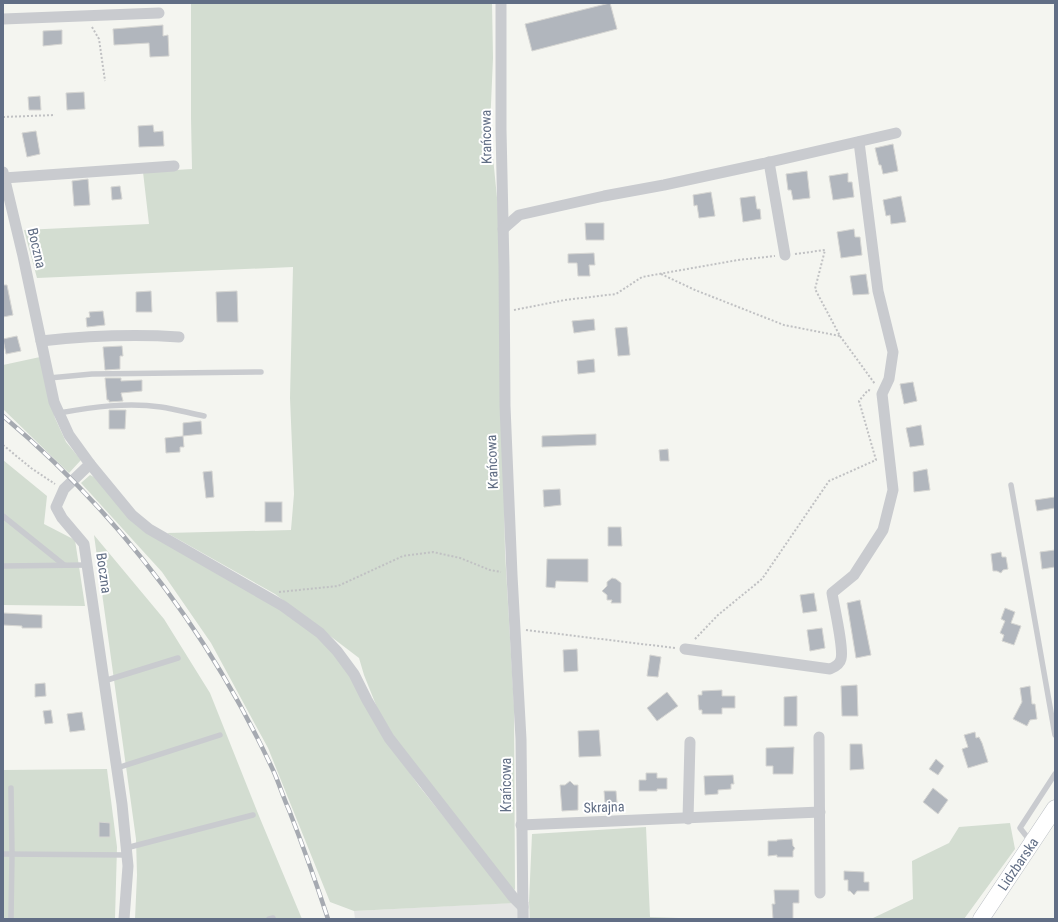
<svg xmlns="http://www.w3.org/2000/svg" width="1058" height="922" font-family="'Roboto Condensed',sans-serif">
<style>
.built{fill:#e5e6e4}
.green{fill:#d3ddd1}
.building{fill:#b1b6bd;stroke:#d6d6d3}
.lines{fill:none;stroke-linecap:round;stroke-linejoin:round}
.secondary-casing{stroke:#b8bcc2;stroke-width:17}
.path{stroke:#c0c1c3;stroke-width:2;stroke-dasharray:2 2;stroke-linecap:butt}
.service{stroke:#c9cbcf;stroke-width:5.5}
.minor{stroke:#c9cbcf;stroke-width:11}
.secondary{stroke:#fff;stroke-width:16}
.rail-casing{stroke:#a6aab1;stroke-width:4.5}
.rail{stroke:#fff;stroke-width:3;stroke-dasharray:9;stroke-linecap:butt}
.labels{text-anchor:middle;stroke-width:4;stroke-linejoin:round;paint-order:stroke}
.street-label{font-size:14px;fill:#616e85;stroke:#fff}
</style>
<rect width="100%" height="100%" fill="#f4f5f0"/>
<polygon class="built" points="529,902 530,919 355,919 354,911"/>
<g class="green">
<polygon points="191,3 492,3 493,58 490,127 499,218 505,552 514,706 515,890 507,884 396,740 378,710 364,675 359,658 275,594 167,533 291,530 294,494 290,398 293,267 37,278 24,230 149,224 143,172 192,169 191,118"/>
<polygon points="40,357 55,418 66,442 81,460 69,473 3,409 3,365"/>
<polygon points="3,460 47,496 44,524 75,540 85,606 3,605"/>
<polygon points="90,475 100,480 134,521 272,602 317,635 340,657 383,735 419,786 513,903 354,911 330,902 268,748 211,643 162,572 81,483"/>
<polygon points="94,535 164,619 210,693 259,816 302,919 135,919 137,875 136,839"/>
<polygon points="107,769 117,847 115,919 3,919 3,770"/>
<polygon points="1010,823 1015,849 964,919 871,919 913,899 912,861 949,843 959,827"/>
<polygon points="646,827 650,917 707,919 530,919 529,902 532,834"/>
</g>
<g class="building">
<polygon points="610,3 617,29 532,51 525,24"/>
<polygon points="163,25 163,36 168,35 169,56 150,57 149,43 114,45 113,29"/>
<polygon points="62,30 62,44 43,46 43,31"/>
<polygon points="84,92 85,109 67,110 66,93"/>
<polygon points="40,96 41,110 29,110 28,97"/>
<polygon points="153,125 154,132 163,131 164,146 139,147 138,126"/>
<polygon points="36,131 40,154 27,157 22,133"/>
<polygon points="893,144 898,171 883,174 881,165 879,165 875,148"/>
<polygon points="807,171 810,198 793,200 791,190 788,190 786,174"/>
<polygon points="848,173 848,182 852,182 854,197 833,200 829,176"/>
<polygon points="88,179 90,205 74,206 72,181"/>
<polygon points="120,186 122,199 112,200 111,187"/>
<polygon points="711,192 715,216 699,218 697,205 694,206 693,195"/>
<polygon points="755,196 757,209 760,209 761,219 743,222 740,198"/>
<polygon points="901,196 906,222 891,224 890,215 886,216 883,200"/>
<polygon points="585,223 604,223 604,240 586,240"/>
<polygon points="854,229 855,237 860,237 862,255 841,258 837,232"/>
<polygon points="594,253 595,265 589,265 590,276 578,276 577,263 568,263 568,254"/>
<polygon points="866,274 869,294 853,295 850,276"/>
<polygon points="3,285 7,285 13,315 3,317"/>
<polygon points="151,291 152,312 136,312 136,292"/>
<polygon points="237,291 238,322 217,322 216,292"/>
<polygon points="103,311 105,325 87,327 86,318 90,317 89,312"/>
<polygon points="594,319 595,330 574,333 572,321"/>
<polygon points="627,327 630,355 618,356 615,328"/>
<polygon points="17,336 21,351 6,354 3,339"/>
<polygon points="122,346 123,356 120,356 120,369 105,370 103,347"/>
<polygon points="594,359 595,372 578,374 577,361"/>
<polygon points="105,378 121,378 121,381 142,380 142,391 121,393 123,401 109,402 109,400 107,400"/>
<polygon points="913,382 917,401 904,404 900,384"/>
<polygon points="109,410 126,410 125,429 109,429"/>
<polygon points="201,421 202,434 183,436 183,423"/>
<polygon points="921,425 924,445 910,447 906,428"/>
<polygon points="596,434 596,445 542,447 542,436"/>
<polygon points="183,436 184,447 180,447 180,452 166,453 165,438"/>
<polygon points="668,449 669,461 660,461 659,450"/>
<polygon points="927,469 930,490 914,492 913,472"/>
<polygon points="212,471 214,497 206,498 203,472"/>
<polygon points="560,489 561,505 544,507 543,490"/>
<polygon points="1055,497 1055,508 1037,511 1035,500"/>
<rect x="265" y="502" width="17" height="20"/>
<polygon points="608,527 621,527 622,546 608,546"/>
<polygon points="1055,550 1055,567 1042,569 1040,552"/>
<polygon points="1001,552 1002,557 1006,557 1008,569 1003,570 1001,573 997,571 993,571 991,554"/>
<polygon points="547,559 588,559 588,582 556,581 555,588 546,587"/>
<polygon points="612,578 616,579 621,583 621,603 611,603 612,600 607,600 607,595 602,591 607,586 607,582"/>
<polygon points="814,593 817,611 803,613 800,595"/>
<polygon points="860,600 871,655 856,658 847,603"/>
<polygon points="1005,608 1015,612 1011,623 1021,626 1014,645 1002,641 1004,635 1000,633 1005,621 1001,619"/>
<polygon points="3,613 42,615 42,628 22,628 22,626 3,625"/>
<polygon points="822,628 825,648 810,651 807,630"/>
<polygon points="577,649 578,671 564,672 563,650"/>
<polygon points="650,655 661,657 658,677 647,676"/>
<polygon points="45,683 46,696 35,697 35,684"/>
<polygon points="857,685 858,716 842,716 841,686"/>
<polygon points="1030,686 1032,704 1035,704 1037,719 1030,720 1027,726 1013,719 1022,702 1020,688"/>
<polygon points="722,690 722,696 735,696 735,708 722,708 722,714 702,714 702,710 699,710 698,695 702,695 702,691"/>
<polygon points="667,692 678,706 657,721 647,708"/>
<polygon points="797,696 797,726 784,726 784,697"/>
<polygon points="51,710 53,723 45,724 43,711"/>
<polygon points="82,712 85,730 70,732 67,714"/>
<polygon points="599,730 601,756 579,757 578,731"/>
<polygon points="975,732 976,738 979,737 982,743 988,762 968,768 962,749 968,747 964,735"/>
<polygon points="850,744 862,744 864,769 850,770"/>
<polygon points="794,747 793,774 773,774 773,766 766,766 766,748"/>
<polygon points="936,759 944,766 938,775 929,769"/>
<polygon points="646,773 657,773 657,778 667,778 667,789 657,789 657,791 639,791 639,780 646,780"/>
<polygon points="733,775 734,784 731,784 731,789 718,790 718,794 705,795 704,776"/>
<polygon points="570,781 574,785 578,785 578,810 562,811 560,785 565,785"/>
<polygon points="933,788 948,800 938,814 923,802"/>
<polygon points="604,791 616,791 617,803 605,803"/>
<polygon points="99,822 110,823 110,837 99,837"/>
<polygon points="792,839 793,846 795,848 793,851 793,857 777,857 777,855 768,856 768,841 777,841 777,840"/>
<polygon points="844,871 864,872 864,882 869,882 869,891 857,891 854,895 850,891 848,891 848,880 844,880"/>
<polygon points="774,890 799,890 799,903 793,903 793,919 773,919 772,904 775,904"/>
</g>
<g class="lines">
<g class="secondary-casing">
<polyline id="secondary" points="981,919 1055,808"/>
</g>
<g class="path">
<polyline points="92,27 99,39 105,81"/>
<polyline points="3,117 55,115"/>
<polyline points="795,254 825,250 815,289 840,336 875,384"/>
<polyline points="661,274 695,290 784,325 840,336"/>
<polyline points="514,310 565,300 616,294 642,277 738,260 775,256"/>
<polyline points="3,445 31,468 55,484"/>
<polyline points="279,592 338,586 403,556 433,552 460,558 490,570 501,572"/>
<polyline points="526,630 675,648"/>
<polyline points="695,639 718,615 762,579 829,481 876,460 859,401 868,390 872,391"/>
</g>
<g class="service">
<polyline points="49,378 92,374 261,372"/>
<path d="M59,413C93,407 127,402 161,407C175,409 189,413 204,416"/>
<polyline points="1011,485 1055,735"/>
<polyline points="3,516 64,565"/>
<polyline points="3,566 87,565"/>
<polyline points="104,681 178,658"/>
<polyline points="117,768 220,735"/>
<polyline points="11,788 12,854 11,919"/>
<polyline points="1031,842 1020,828 1055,774"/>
<polyline points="126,848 253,815"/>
<polyline points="3,854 127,855"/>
<polyline points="269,919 273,918"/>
</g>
<g class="minor">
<polyline points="501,3 501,130 504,267 505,406 512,575 521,739 523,919"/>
<polyline points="3,19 159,13"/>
<polyline points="769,162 785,255"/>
<polyline points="3,172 23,256 54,402 69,435 90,464 64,489 56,507 62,518 84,544 122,804 128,866 124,919"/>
<polyline points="4,178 174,166"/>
<polyline points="503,229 519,215 604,196 664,185 761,164 896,133"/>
<path d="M41,341C87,336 133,334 179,337"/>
<polyline points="90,464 132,515 149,529 283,606 320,633 337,651 354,674 367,700 389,738 513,897 523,907"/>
<path d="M685,649L830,669C835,667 840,664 841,659C844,649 834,606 832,593L854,575L883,530L893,490L882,394L889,379L893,352L878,291L859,142"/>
<polyline points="819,737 820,893"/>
<polyline points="688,819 690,742"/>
<polyline points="521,825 820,812"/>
</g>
<use href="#secondary" class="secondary"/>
<g class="rail-casing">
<path id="rail" d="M3,416C119,514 209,633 273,770C279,783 283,797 289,810C303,846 316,882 328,919"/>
</g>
<use href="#rail" class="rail"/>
</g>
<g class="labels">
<g class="street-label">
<text transform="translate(486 137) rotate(-91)" y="5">Krańcowa</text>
<text transform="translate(37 248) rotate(77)" y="5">Boczna</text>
<text transform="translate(492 462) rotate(-92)" y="5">Krańcowa</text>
<text transform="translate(104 573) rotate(82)" y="5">Boczna</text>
<text transform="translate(506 785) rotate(-90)" y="5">Krańcowa</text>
<text transform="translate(604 807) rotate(-2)" y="5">Skrajna</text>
<text transform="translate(1018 864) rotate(-56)" y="5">Lidzbarska</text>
</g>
</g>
<rect width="1058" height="922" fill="none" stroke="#616e85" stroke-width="8"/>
</svg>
